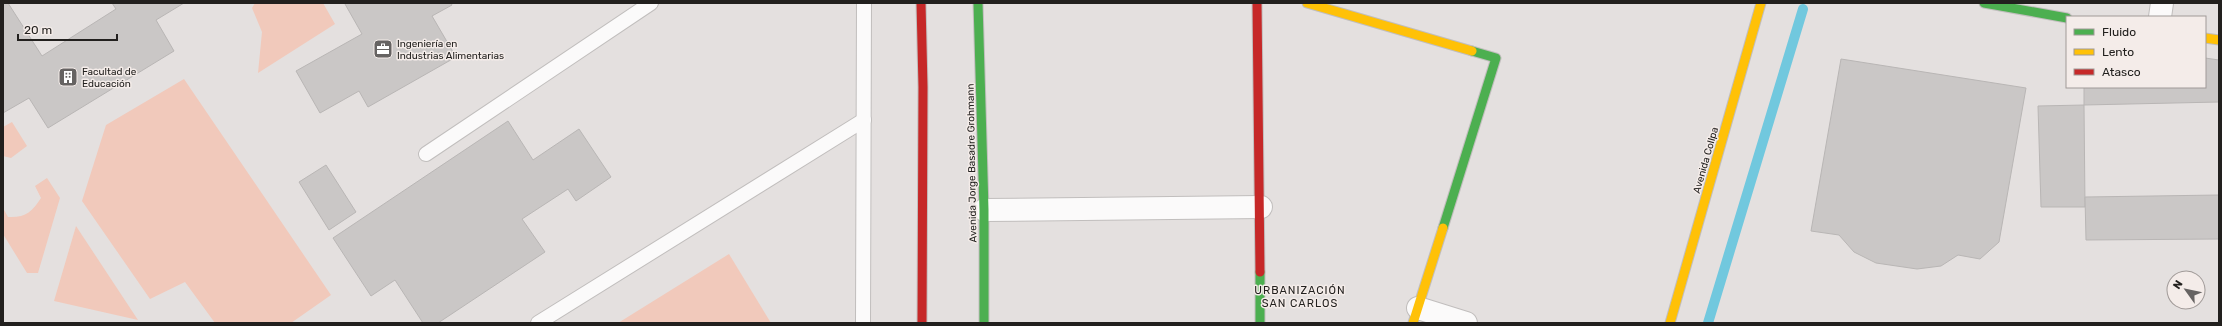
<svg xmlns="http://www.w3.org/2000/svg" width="2222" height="326" font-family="Rubik,sans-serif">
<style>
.green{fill:#f1c9bb}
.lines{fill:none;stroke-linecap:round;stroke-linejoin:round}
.stream{stroke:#71c8de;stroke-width:10}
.building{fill:#cac7c6;stroke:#b9b6b5}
.lane-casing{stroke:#c1bebd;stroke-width:16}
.street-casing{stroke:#c1bebd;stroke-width:24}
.fast-casing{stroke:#c1bebd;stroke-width:11}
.slow-casing{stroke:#c1bebd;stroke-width:11}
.jam-casing{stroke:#c1bebd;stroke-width:11}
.lane{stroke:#fbfafa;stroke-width:14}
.street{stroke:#fbfafa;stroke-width:22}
.fast{stroke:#4caf50;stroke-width:9}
.slow{stroke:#ffc107;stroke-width:9}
.jam{stroke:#c62828;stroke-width:9}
.labels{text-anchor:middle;stroke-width:3;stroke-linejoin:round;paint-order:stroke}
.poi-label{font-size:10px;fill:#22201e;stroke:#f4ece9;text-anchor:start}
.street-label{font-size:10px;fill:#22201e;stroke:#f4ece9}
.neighbourhood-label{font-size:11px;letter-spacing:1px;fill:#22201e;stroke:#f4ece9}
</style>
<rect width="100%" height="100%" fill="#e4e0df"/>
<g class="green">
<polygon points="255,3 323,3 335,24 258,73 262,32 252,8"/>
<polygon points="184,79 331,295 291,323 215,323 185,282 150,299 82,201 106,125"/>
<polygon points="12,122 27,146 11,158 3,156 3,127"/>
<path d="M47,178L60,198L38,273H27L3,234V208L8,217C25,218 32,212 41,198L35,186Z"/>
<polygon points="76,226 138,320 54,301"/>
<polygon points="729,254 771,323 618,323"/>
</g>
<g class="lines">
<polyline class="stream" points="1708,323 1803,9"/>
</g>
<g class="building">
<polygon points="3,3 8,3 42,56 116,9 112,3 184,3 156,20 174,51 48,128 29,98 3,113"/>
<polygon points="347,3 451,3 452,5 432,16 456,57 368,107 359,91 320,113 296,71 362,34 345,4"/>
<polygon points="2205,58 2219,60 2219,102 2084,105 2084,87 2205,87"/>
<polygon points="1841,59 2026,88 1999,242 1980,259 1958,255 1941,266 1917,269 1876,263 1854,252 1839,235 1811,231"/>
<polygon points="2084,105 2085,207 2041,207 2038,106"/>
<polygon points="508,121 533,160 579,129 611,177 576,201 568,189 522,219 545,252 438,323 423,323 395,280 371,296 333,238"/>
<polygon points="326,165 356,212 329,230 299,182"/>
<polygon points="2219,195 2219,239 2086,240 2085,197"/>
</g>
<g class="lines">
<g class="lane-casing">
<g id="lane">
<polyline points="426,154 651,3"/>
<polyline points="538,323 864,120"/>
<polyline points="863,323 864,3"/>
</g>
</g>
<g class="street-casing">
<g id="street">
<polyline points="2160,17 2162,3"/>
<polyline points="984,210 1261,207"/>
<polyline points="1418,308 1466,323"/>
</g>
</g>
<g class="fast-casing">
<g id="fast">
<polyline points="978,3 984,210 984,323"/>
<polyline points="1984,3 2067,18"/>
<polyline points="1443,228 1496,58 1472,51"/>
<polyline points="1260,323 1260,272"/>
</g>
</g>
<g class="slow-casing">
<g id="slow">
<polyline points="1307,3 1472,51"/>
<polyline points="2205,38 2219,40"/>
<polyline points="1413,323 1443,228"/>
<polyline points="1670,323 1761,3"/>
</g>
</g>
<g class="jam-casing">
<g id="jam">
<polyline points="921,3 923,87 922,323"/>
<polyline points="1257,3 1260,272"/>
</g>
</g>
<use href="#lane" class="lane"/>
<use href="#street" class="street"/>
<use href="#fast" class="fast"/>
<use href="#slow" class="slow"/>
<use href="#jam" class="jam"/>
</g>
<defs>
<g id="office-square" transform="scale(1)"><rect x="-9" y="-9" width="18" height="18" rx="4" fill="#666362" stroke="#f4ece9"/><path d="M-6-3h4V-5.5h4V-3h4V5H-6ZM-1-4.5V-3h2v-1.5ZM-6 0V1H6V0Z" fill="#fff"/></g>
<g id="building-square" transform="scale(1)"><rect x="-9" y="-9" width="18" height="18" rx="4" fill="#666362" stroke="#f4ece9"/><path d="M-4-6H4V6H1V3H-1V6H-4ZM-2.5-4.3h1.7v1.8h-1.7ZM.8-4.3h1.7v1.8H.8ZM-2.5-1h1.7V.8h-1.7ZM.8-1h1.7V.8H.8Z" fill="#fff"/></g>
</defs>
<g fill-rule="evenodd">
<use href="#office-square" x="383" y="49"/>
<use href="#building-square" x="68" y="77"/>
</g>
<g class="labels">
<g class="poi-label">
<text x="397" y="47">Ingeniería en<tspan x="397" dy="12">Industrias Alimentarias</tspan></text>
<text x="82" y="75">Facultad de<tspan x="82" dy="12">Educación</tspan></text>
</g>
<g class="street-label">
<text transform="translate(1705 160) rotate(-74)" y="4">Avenida Collpa</text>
<text transform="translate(971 163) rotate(-91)" y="4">Avenida Jorge Basadre Grohmann</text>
</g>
<g class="neighbourhood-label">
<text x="1300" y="294">URBANIZACIÓN<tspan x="1300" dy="13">SAN CARLOS</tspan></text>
</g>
</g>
<rect width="2222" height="326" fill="none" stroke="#22201e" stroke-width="8"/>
<rect x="2066" y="16" width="140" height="72" fill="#f4ece9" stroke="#a09a98"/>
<rect x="2074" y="29" width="20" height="6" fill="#4caf50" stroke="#a09a98"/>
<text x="2102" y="36" font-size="12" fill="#22201e">Fluido</text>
<rect x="2074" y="49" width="20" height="6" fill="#ffc107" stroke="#a09a98"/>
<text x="2102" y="56" font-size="12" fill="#22201e">Lento</text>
<rect x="2074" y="69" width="20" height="6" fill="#c62828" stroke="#a09a98"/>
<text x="2102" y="76" font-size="12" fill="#22201e">Atasco</text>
<g transform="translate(2186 290) rotate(303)"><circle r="19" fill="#f4ece9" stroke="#a09a98"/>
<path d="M0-3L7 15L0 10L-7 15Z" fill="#666362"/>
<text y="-6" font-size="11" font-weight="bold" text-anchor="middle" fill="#22201e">N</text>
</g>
<path d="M18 34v6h99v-6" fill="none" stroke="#22201e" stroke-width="2"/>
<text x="24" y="34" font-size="12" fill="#22201e" stroke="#f4ece9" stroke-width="3" paint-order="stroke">20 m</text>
</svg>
